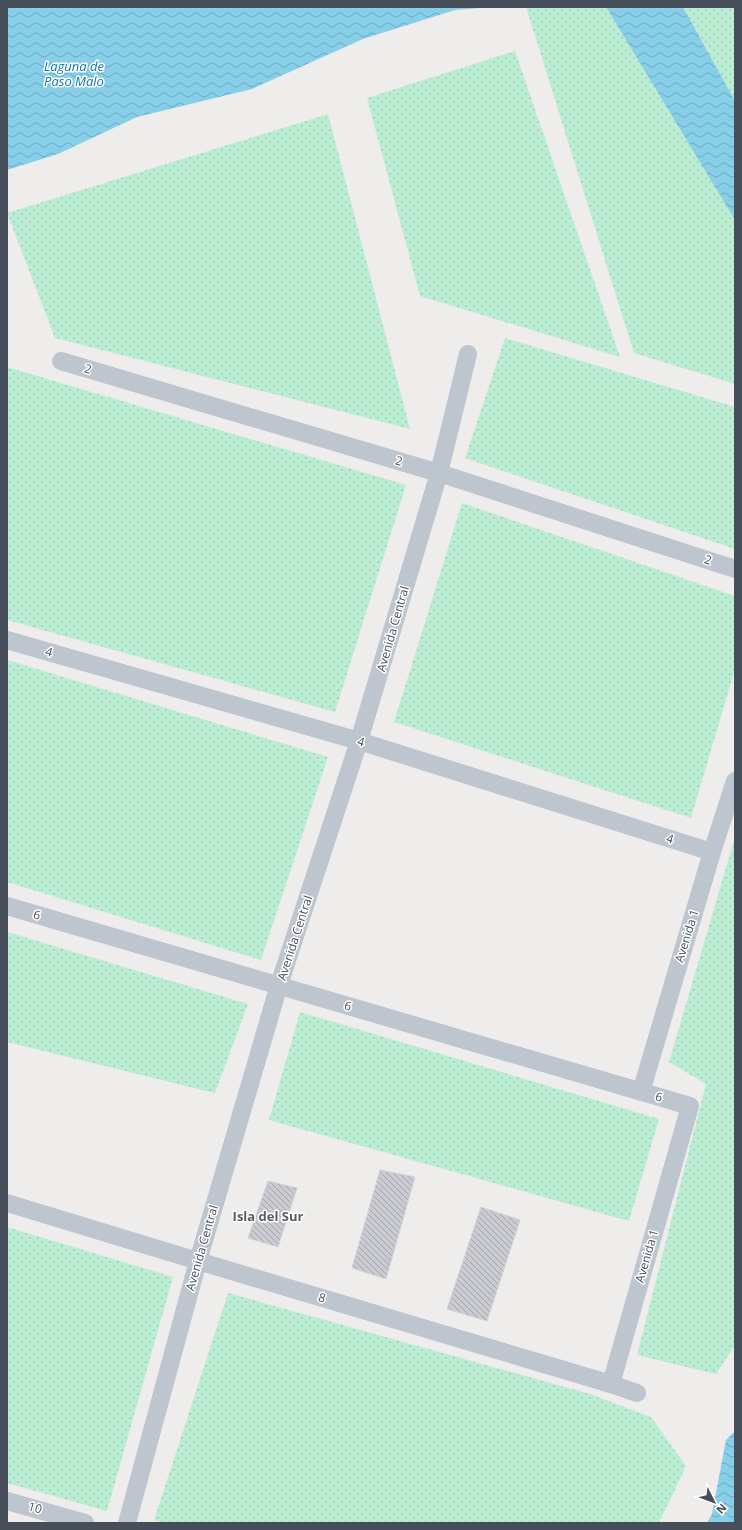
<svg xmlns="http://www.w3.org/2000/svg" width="742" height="1530" font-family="'Open Sans',sans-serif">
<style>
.grass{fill:url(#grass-dots)}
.water{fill:url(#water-waves)}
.building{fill:url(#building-back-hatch);stroke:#d0d2d8}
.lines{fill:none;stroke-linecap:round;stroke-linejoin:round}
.street{stroke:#bdc5ce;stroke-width:18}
.labels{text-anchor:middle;stroke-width:3;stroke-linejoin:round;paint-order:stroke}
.street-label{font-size:12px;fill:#454e59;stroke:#fff}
.water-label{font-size:13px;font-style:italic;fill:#0e78a2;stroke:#fff}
.neighbourhood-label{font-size:13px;font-weight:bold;fill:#595c61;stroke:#fff}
</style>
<defs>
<pattern id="grass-dots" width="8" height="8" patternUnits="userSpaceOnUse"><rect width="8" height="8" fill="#baedd1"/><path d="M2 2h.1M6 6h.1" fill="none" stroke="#a1cdb6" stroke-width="1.8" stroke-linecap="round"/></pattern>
<pattern id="water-waves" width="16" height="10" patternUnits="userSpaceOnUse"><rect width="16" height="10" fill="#87cee9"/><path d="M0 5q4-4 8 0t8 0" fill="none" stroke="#70a9c0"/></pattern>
<pattern id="building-back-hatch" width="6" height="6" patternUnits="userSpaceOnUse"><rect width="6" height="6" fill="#c9cbd1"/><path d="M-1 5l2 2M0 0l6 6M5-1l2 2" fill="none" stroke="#a5a7ad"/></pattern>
</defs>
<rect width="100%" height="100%" fill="#efecec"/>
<g class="grass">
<polygon points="526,7 606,7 735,220 735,384 634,353"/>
<polygon points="683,7 735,7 735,101"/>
<polygon points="515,51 620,357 420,296 367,98"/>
<polygon points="328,114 410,429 55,338 7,213"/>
<polygon points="505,338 735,407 735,549 465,458"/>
<polygon points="7,367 406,485 335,712 7,620"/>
<polygon points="462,503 735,596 735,669 691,818 394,722"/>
<polygon points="7,660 328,757 261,960 7,882"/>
<polygon points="735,837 735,1345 716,1374 637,1355 706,1084 669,1062"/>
<polygon points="7,932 248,1004 215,1093 7,1042"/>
<polygon points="300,1012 659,1119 629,1221 269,1120"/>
<polygon points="7,1227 173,1277 107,1511 7,1483"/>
<polygon points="228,1293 590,1394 651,1417 686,1466 659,1523 164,1523 154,1520"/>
</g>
<g class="water">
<polygon points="7,7 492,7 455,10 363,39 252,89 137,117 58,154 7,170"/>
<polygon points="606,7 683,7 735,101 735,220"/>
<polygon points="735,1431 735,1523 707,1523 712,1514 726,1440"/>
</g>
<g class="building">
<polygon points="380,1170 415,1177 386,1279 352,1268"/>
<polygon points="268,1181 297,1188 278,1247 248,1238"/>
<polygon points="481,1207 520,1220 487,1321 447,1309"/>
</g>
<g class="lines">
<g class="street">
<polyline points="61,361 439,473 735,569"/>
<polyline points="7,640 359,741 712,852"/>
<polyline points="7,906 690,1106 611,1384"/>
<polyline points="641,1092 712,852 735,781"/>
<polyline points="7,1203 198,1261 611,1384 637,1393"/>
<polyline points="7,1501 85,1523"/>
<polyline points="127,1523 198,1261 279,985 359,741 439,473 468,354"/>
</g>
</g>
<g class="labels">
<g class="street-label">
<text transform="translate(88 369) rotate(16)" y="4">2</text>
<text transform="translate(399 461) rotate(16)" y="4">2</text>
<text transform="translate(708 560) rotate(18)" y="4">2</text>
<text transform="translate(393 629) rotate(-74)" y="4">Avenida Central</text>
<text transform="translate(49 652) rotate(16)" y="4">4</text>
<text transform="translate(361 742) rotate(17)" y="4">4</text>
<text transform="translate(670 839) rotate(17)" y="4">4</text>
<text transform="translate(37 915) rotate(16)" y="4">6</text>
<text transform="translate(687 936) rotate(-73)" y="4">Avenida 1</text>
<text transform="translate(295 938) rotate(-72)" y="4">Avenida Central</text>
<text transform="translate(348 1006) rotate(16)" y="4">6</text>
<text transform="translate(659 1097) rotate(16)" y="4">6</text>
<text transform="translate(202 1248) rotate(-74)" y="4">Avenida Central</text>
<text transform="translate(647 1256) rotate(-74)" y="4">Avenida 1</text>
<text transform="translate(322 1298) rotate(17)" y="4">8</text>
<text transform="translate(35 1508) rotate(16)" y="4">10</text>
</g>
<g class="water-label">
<text x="74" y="71">Laguna de<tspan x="74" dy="15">Paso Malo</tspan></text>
</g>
<g class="neighbourhood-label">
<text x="268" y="1221">Isla del Sur</text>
</g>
</g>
<rect width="742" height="1530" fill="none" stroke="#454e59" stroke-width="16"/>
<g transform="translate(714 1502) rotate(132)" stroke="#ffffff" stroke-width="3" paint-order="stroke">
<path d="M0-3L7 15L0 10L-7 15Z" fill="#454e59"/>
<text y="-6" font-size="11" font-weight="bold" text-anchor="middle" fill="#454e59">N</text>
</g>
</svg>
